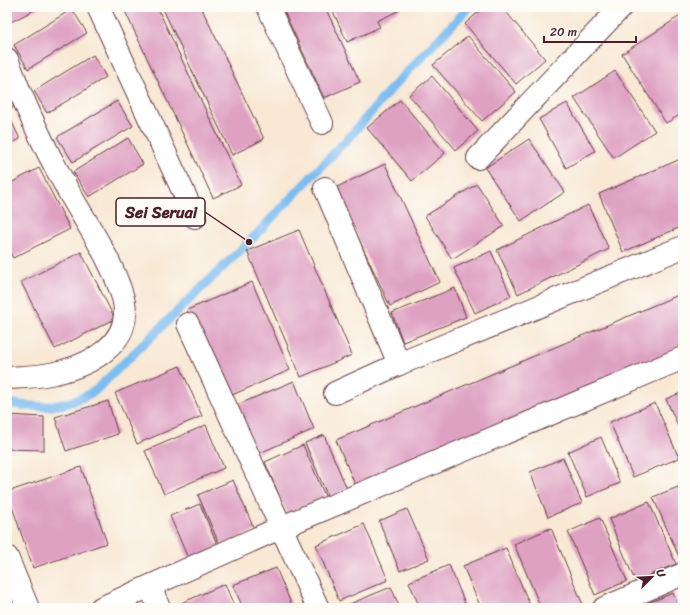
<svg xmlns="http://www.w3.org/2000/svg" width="690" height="615" font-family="Sriracha,sans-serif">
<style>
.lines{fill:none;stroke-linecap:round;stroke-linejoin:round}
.stream{stroke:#7cbdf1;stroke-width:9}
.building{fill:#dea1c2}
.minor-casing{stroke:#643d44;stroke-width:24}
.minor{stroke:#fff;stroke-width:22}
.leader{fill:none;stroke:#4a1f2b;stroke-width:1.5}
.callout-dot{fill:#4a1f2b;stroke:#fdfcf7;stroke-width:1.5}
.callout{fill:#fdfcf7;stroke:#4a1f2b;stroke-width:1.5}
.callout-label{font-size:16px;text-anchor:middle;font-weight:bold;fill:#4a1f2b}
</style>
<rect width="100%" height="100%" fill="#fdfcf7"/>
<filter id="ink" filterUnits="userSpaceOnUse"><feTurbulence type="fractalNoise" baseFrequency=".025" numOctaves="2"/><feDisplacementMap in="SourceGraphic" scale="8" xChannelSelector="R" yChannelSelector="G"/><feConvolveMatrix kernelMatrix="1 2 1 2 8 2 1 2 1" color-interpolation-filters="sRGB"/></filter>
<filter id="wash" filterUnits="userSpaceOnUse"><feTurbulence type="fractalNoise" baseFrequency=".012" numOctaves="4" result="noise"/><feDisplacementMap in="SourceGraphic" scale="16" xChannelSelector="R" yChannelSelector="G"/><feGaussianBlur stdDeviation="0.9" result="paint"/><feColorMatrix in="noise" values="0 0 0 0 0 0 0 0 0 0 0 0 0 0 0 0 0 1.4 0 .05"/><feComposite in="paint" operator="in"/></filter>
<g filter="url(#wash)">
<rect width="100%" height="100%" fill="#f8e8d4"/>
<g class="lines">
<path class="stream" d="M7,403C42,409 64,409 95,391L249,242L353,133L390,90L469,7"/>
</g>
<g id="blocks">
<g class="building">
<polygon points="7,7 40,7 7,24"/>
<polygon points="123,7 157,7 241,185 213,198"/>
<polygon points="162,7 201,7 264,139 232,155"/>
<polygon points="282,7 325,7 360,82 324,98"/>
<polygon points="331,7 399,7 400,10 377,21 380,27 347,42"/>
<polygon points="484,7 502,7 545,59 516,84 465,24"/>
<polygon points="72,9 87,33 28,69 14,45"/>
<polygon points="683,14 683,113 666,123 622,54"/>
<polygon points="468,36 516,92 482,121 433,65"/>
<polygon points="93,55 106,77 47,113 34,91"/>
<polygon points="615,71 655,131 614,158 574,98"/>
<polygon points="432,76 478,131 456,150 409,95"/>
<polygon points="7,93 14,107 7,111"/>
<polygon points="400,100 445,153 412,181 367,128"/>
<polygon points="117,101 133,126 73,162 57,137"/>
<polygon points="567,103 595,151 566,168 539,119"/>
<polygon points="11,120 20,139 7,146 7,122"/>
<polygon points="128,138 143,164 89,197 73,172"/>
<polygon points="529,139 565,192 521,221 485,168"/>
<polygon points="683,158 683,226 623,252 599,194"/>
<polygon points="385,164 440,282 390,306 335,188"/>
<polygon points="39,168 70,229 13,258 7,247 7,185"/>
<polygon points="477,184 504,226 452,259 425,216"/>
<polygon points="588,205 609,249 518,294 497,250"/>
<polygon points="299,230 352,355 301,377 247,251"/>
<polygon points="491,251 511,296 475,313 454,268"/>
<polygon points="81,252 115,319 55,349 21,282"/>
<polygon points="252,282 290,370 225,398 187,310"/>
<polygon points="455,288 466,317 403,342 392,313"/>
<polygon points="683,293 683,350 357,489 336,440"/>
<polygon points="180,366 202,416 137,444 115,393"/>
<polygon points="294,381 314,429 253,456 232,407"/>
<polygon points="683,392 683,437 666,399"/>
<polygon points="108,401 118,434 66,451 55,417"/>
<polygon points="655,403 679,458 633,477 610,422"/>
<polygon points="7,415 44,417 44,450 7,449"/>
<polygon points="206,425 224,468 164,494 145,451"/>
<polygon points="324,435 347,489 328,497 305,443"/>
<polygon points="601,437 620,483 587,497 568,452"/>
<polygon points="303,445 326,498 287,514 265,462"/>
<polygon points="563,458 582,503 548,517 530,472"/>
<polygon points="81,467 107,543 33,568 7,492"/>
<polygon points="233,480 255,531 220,546 198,495"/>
<polygon points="683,485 683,566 653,497"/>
<polygon points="649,502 676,564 635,581 609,519"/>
<polygon points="200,504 220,551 190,563 170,516"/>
<polygon points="407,509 429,559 400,571 379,521"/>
<polygon points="600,518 627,581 595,595 568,532"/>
<polygon points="364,524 388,580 339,601 316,545"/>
<polygon points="551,528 583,605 577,608 541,608 514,544"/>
<polygon points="506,548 531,608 481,608 463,566"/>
<polygon points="449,565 467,608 420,608 409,582"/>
<polygon points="276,568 293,608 243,608 233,585"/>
<polygon points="225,584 235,608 181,608 179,604"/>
<polygon points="391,587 400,608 346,608 345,606"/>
<polygon points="673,593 679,608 644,608 643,605"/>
</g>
</g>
</g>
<g filter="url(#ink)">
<use href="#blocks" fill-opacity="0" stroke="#643d44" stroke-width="1"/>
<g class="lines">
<g class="minor-casing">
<g id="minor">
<polyline points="98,7 195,217"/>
<polyline points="268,7 322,123"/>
<path d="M7,59C23,102 43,145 65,185C85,222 111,257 123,298C135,342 91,365 55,373C40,377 22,377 7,378"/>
<polyline points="478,158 621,7"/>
<polyline points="325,188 399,364"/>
<polyline points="188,324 318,608"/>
<polyline points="335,393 399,364 683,247"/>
<polyline points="7,557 28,608"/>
<polyline points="150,586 159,608"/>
<polyline points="101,608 282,527 683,358"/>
<polyline points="604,608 683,574"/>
</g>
</g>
<use href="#minor" class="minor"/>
</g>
</g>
<path class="leader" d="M249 242L205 212"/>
<circle class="callout-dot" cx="249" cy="242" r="4"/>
<rect class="callout" x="116" y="198" width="89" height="28" rx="4"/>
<g class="callout-label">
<text x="161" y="218">Sei Seruai</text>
</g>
<rect width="690" height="615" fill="none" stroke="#fdfcf7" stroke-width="24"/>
<g transform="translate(652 577) rotate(66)" stroke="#fdfcf7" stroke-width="3" paint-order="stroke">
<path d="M0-3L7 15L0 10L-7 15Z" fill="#4a1f2b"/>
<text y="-6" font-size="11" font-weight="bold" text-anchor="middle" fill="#4a1f2b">U</text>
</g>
<path d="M544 36v6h92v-6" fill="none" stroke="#4a1f2b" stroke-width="2"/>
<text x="550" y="36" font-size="12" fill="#4a1f2b" stroke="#fdfcf7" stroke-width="3" paint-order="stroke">20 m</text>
</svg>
